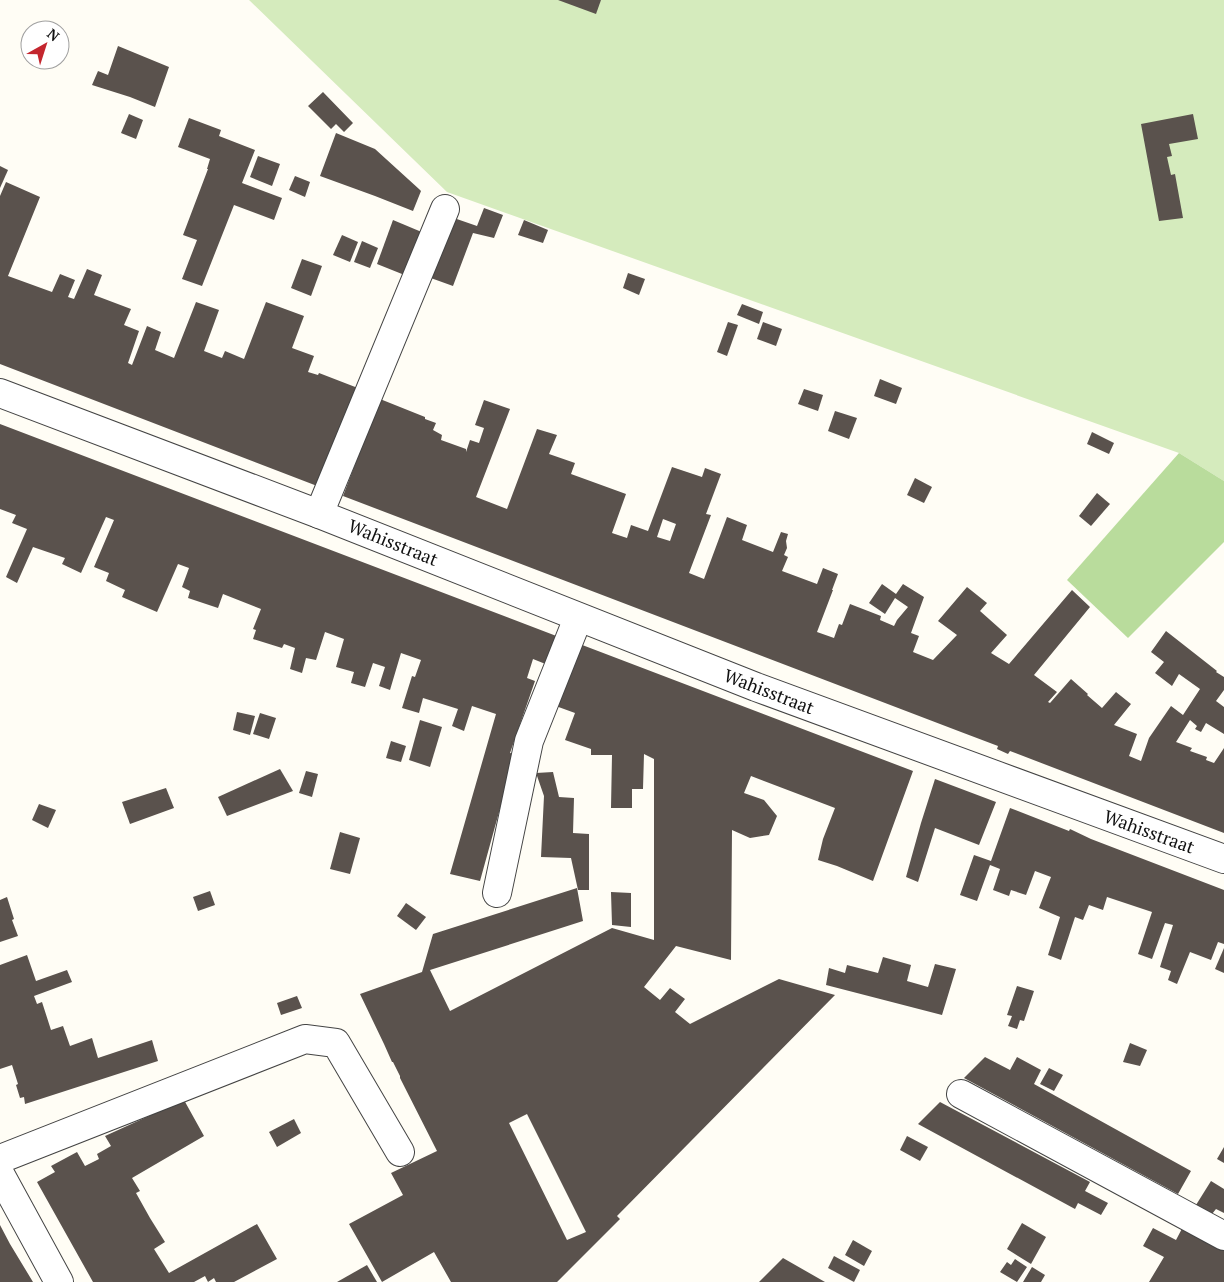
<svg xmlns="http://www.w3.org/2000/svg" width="1224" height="1282" font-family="'PT Serif',serif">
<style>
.green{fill:#d5ebbd}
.forest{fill:#b9dc9c}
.building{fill:#5a524d;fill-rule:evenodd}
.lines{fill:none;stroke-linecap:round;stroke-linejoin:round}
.minor-casing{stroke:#444;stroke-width:30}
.minor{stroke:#fff;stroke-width:28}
.labels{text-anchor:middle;stroke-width:5;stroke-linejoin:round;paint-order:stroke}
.street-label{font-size:18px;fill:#111;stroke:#fff}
</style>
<rect width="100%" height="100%" fill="#fffdf5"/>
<polygon class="green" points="249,0 1224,0 1224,481 1179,453 447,192"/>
<polygon class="forest" points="1179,453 1224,481 1224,542 1128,638 1067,580"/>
<g class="building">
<polygon points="558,0 601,0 596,14"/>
<polygon points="118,46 169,67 155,107 130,97 92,85 98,71 108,75"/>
<polygon points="323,92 353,123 344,132 336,124 331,129 308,106"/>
<polygon points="129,114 143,120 136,139 121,133"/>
<polygon points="1193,114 1198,139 1169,144 1172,156 1167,157 1171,175 1175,174 1183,218 1159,221 1141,124"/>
<polygon points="189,118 221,130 219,136 255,150 242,183 282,198 274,220 234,205 202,286 182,279 197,240 183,235 208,169 207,169 210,159 178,147"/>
<polygon points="336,133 375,149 419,189 421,191 413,211 375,196 320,176"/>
<polygon points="258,156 280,164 272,186 250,177"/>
<polygon points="0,166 8,170 0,188"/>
<polygon points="295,176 310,182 305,197 289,190"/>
<polygon points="6,182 40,197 8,276 52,292 60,274 75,280 68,297 74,299 87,269 102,275 94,295 131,309 124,325 139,331 128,363 132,365 147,326 161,332 155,350 174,358 196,302 219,310 204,351 222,358 225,351 244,359 266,302 304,316 292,348 314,356 308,372 318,375 319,373 363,390 325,489 0,364 0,196"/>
<polygon points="484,208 503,215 494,238 473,233 453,286 428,277 451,217 477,226"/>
<polygon points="393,220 424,233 407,276 377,264"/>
<polygon points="524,220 548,230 543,243 518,235"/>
<polygon points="342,235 358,242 350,262 333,255"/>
<polygon points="362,241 378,248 370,268 354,262"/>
<polygon points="302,259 322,266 311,296 291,288"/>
<polygon points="628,273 645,279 639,295 623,288"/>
<polygon points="742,304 763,312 759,324 737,315"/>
<polygon points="728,322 738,325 727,356 717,352"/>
<polygon points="763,322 782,329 776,346 757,339"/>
<polygon points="880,379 902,388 896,404 874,396"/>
<polygon points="804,389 823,395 818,411 798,404"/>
<path d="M380,399L425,417V419L436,423L433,430L442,435L441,440L466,449V452L470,440L479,443L484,428L475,425L484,400L510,409L476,497L507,509L537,429L557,435L549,454L575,463L571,474L626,494L612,533L627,538L631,525L648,531L672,467L702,477L705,468L721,474L706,514L711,515L689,573L704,579L727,517L747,525L742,540L773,552L781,532L788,534L786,541L787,548L784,555L788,557L782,571L817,584L823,568L838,574L832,590H833L817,632L834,638L839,624L842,625L850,604L881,616L880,620L894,626L897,620L908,607L895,598L885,614L869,603L882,584L896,594L903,584L924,597L911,633L919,636L913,652L933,660L957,635L938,621L967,587L987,603L980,611L1007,635L991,653L1009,664L1072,590L1090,607L1034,675L1057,692L1048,702L1050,703L1071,679L1088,694L1087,695L1102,708L1116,692L1131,704L1114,725L1137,734L1129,756L1141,761L1149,738L1171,706L1183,715L1200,689L1179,674L1172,686L1155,673L1164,662L1151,652L1166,631L1217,671L1216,672L1224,677V690L1216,701L1224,707V734L1206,723L1201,732L1195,729L1197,726L1190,720L1176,742L1192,748L1190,751L1207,757L1206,760L1214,763L1224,748V833L1010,751L1008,754L997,749L998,746L961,732L343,496ZM663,519L676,524L670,541L657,537Z"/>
<polygon points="835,411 857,418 849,439 828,431"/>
<polygon points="0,424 559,637 548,665 533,659 527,678 535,681 510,753 515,754 480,881 450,874 496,714 472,706 464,731 452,726 458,709 423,698 419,713 402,708 412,676 415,677 421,660 401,653 390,690 379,686 385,667 373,663 365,687 351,683 354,672 336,667 344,639 325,632 316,660 306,658 302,673 290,669 295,648 284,644 282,648 253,639 256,630 253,629 261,609 223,594 218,608 188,598 190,591 182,587 189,568 178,564 157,612 122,597 125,590 106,581 109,573 94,567 114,520 106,517 81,573 62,564 65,558 33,547 17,583 6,577 27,529 12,523 16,515 0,509"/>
<polygon points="1092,432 1114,443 1109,454 1087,444"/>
<polygon points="915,478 932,487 924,503 907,495"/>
<polygon points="1097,493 1110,504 1091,526 1079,516"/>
<path d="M577,643L913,771L873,881L837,866L818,860L823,839L835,808L751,776L744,793L764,800L777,816L769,835L750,838L732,830L731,960L676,946L644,987L660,1000L670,988L685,999L675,1012L690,1024L779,979L835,995L617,1216L620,1219L557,1282H451L434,1252L382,1282L349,1224L403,1195L391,1173L437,1151L400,1078V1076L393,1062H392L384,1044L360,994L422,972L433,934L577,888L583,921L430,970L450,1011L612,928L654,940V759L644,754L643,789H632V808H611L612,755H591V749L565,740L575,713L553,705ZM527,1114L586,1232L567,1240L509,1123Z"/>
<polygon points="237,712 255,716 250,735 233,730"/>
<polygon points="260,713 276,718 269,739 253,734"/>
<polygon points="420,720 442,727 430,767 409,760"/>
<polygon points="391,741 406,746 401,762 386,758"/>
<polygon points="280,769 293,791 227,816 218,797"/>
<polygon points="306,771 318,774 312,797 299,793"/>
<polygon points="553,772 559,797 574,798 573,833 589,834 589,890 578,890 571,858 541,857 544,796 536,773"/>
<polygon points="935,779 996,802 979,845 935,828 918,882 906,877 921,823"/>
<polygon points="166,788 174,808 130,824 122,802"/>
<polygon points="39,804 56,810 48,828 32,820"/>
<polygon points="1010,808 1069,831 1070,829 1091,839 1224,890 1224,944 1218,942 1211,960 1190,952 1177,984 1168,980 1171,971 1160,967 1173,925 1165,923 1152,959 1138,954 1152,912 1107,897 1103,910 1089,905 1083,920 1075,917 1061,960 1048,955 1060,917 1039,908 1051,877 1035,871 1026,895 1011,890 1009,896 993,890 1000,869 990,865 977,901 960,895 974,855 991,861"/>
<polygon points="340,832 360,838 350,874 330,869"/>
<polygon points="210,891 215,905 198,911 193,897"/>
<polygon points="611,892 631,893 631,927 612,925"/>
<polygon points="7,897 14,919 12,920 18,936 0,942 0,900"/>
<polygon points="406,903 426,917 416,930 397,916"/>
<polygon points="1224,948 1224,973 1215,969"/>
<polygon points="27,955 36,981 67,970 72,982 34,996 37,1004 42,1002 51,1030 63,1026 70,1046 92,1038 98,1058 152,1040 158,1061 25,1104 24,1097 20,1098 16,1085 18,1084 12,1065 0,1069 0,965"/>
<polygon points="883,957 911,965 907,981 928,987 935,964 956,969 942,1015 826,985 829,968 845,973 847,965 878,973"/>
<polygon points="1017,986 1034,991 1024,1021 1020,1020 1017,1029 1008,1026 1012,1016 1007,1015"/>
<polygon points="297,996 302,1008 281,1015 277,1003"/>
<polygon points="1130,1043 1147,1050 1140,1066 1123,1062"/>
<polygon points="985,1057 1010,1070 1017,1057 1041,1070 1034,1084 1191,1171 1178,1194 964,1078"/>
<polygon points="1049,1068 1063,1075 1054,1091 1040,1084"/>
<polygon points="184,1100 204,1136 132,1178 140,1191 136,1193 150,1218 165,1242 154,1249 169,1273 257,1224 277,1259 234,1282 216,1282 214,1278 208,1282 205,1276 194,1282 93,1282 37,1182 55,1172 51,1166 77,1152 85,1166 99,1159 97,1154 111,1146 105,1136"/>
<polygon points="940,1102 1090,1182 1085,1191 1108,1203 1101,1215 1078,1203 1075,1209 918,1124"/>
<polygon points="294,1119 301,1133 277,1147 269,1132"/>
<polygon points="907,1136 928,1147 920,1161 900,1150"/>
<polygon points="1224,1147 1224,1163 1217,1159"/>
<polygon points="1211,1181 1224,1189 1224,1213 1216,1209 1212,1214 1196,1205"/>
<polygon points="1186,1221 1224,1242 1224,1282 1149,1282 1164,1257 1143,1246 1153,1228 1176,1240"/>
<polygon points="1022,1223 1046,1237 1031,1264 1007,1249"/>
<polygon points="0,1225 10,1244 33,1282 0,1282"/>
<polygon points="853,1240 872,1251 864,1266 845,1255"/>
<polygon points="834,1256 860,1270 854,1282 828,1268"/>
<polygon points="783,1258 825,1282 759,1282"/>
<polygon points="1015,1259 1027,1267 1017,1282 1000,1272 1007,1262 1011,1265"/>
<polygon points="367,1265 377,1282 337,1282"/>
<polygon points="1032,1267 1045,1275 1041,1282 1023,1282"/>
</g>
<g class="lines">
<g class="minor-casing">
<g id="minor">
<polyline points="0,393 319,514 756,687 1224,859"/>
<polyline points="319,514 445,209"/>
<polyline points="497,893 529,741 578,618"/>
<polyline points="961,1094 1224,1236"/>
<polyline points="0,1159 305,1039 336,1043 400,1152"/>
<polyline points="0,1174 59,1282"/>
</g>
</g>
<use href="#minor" class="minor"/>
</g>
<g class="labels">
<g class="street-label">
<text transform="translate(393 543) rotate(22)" y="6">Wahisstraat</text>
<text transform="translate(769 692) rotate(21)" y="6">Wahisstraat</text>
<text transform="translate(1149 832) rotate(20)" y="6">Wahisstraat</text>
</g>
</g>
<g transform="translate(45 45) rotate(39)"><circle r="24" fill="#ffffff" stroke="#a0a0a0"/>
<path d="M0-4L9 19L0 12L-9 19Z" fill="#c4262e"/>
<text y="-8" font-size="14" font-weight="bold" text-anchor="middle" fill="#111111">N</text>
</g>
</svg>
